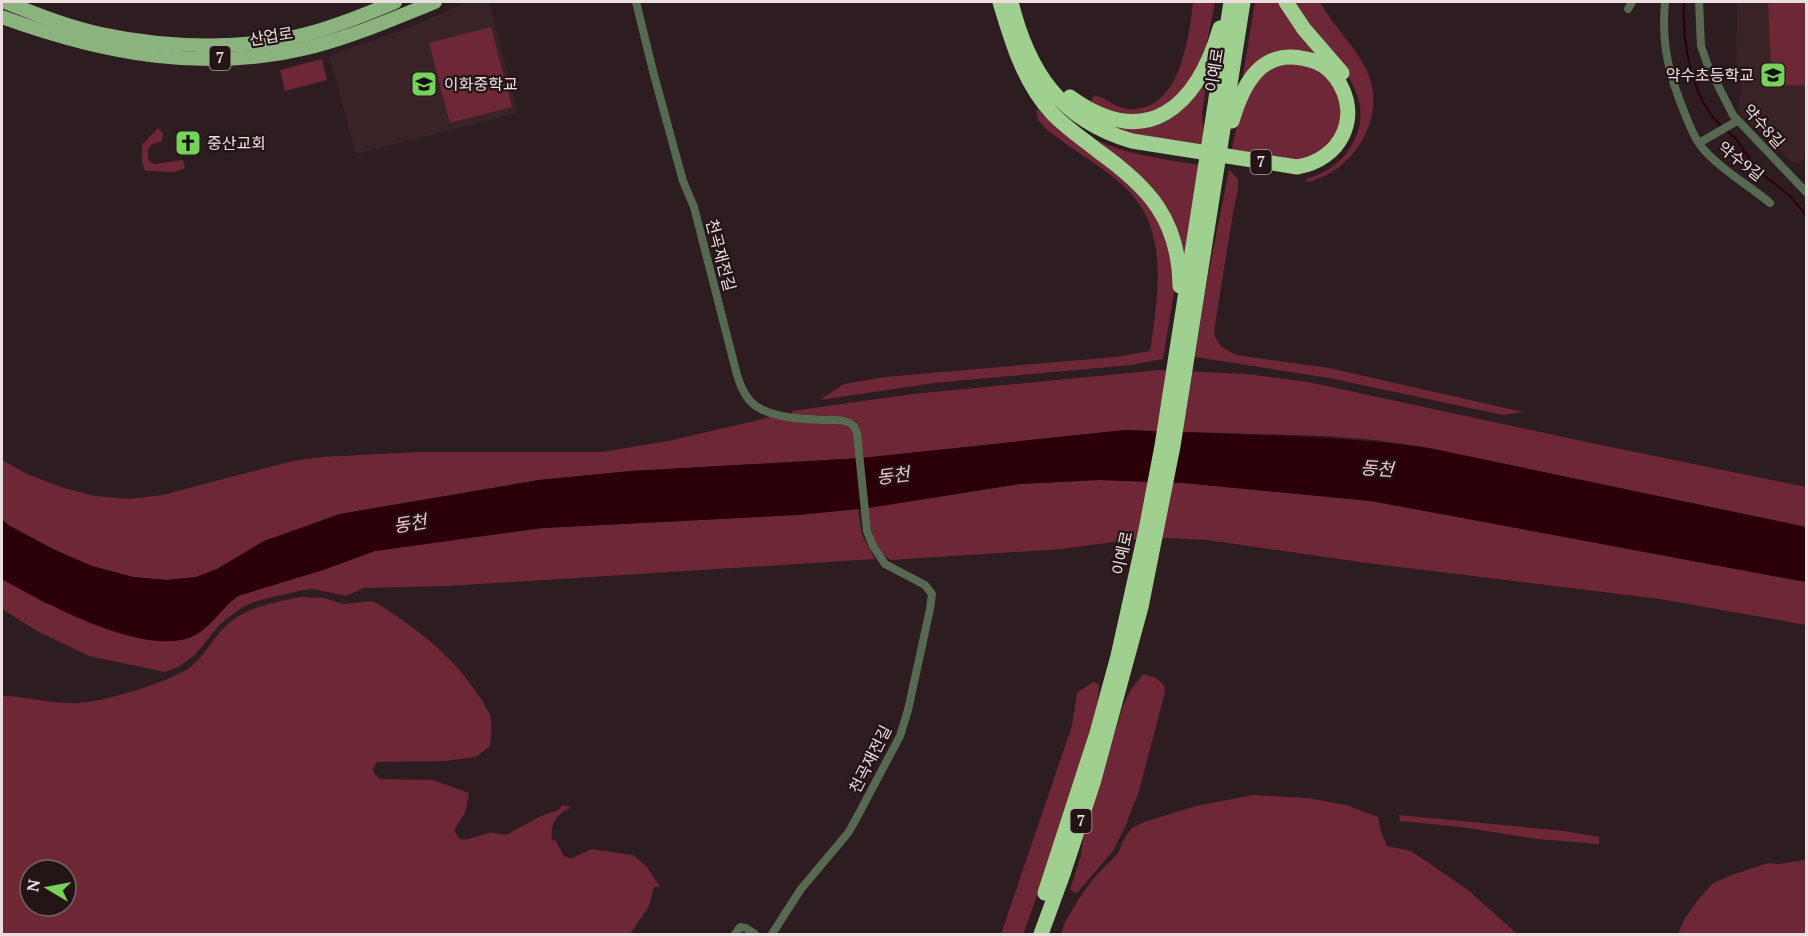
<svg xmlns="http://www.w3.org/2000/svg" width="1808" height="936" font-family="'PT Serif','Noto Sans KR',serif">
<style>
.built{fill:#3a2327}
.green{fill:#6e2736;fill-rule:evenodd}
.water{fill:#2c0009}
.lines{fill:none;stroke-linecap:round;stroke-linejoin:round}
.stream{stroke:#2c0009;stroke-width:2}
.street{stroke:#576a51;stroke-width:8}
.primary{stroke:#8ab37e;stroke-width:14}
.highway{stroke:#9fd090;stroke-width:15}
.labels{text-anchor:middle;stroke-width:4.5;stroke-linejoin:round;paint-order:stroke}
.shield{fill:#231416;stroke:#aea1a3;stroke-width:1.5}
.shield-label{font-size:15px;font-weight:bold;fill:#eadedf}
.street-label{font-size:16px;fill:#eadedf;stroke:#231416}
.poi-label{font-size:16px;fill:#eadedf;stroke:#231416;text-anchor:start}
.water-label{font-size:18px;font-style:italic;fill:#f3c5cb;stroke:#231416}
</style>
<rect width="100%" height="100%" fill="#2d1d20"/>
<g class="built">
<polygon points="467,2 489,2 518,113 356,154 329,56 411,27"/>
<polygon points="1737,2 1806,2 1806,148 1804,159 1801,163 1792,162 1740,114 1738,104 1742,90 1736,60"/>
</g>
<g class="green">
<path d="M1193,2H1215L1207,43L1192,81L1160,110L1131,116L1104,110L1091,101L1094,95C1107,98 1115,108 1128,109C1180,113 1189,38 1193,2Z"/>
<polygon points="1255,2 1280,2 1321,57 1312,55 1247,76 1243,75"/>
<path d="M1293,2H1320C1333,26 1355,46 1367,71C1388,117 1354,172 1307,182L1306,179C1324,174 1340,164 1350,148C1378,106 1345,70 1320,38C1310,27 1302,14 1293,2Z"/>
<polygon points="1768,2 1805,2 1806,85 1772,86"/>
<polygon points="491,27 512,107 450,123 429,43"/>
<polygon points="322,59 327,80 285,91 280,70"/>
<polygon points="1285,63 1318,68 1339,91 1342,130 1308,162 1231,153 1240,111 1261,73"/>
<polygon points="1200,86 1206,87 1202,114 1204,135 1202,147 1118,132 1099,117 1134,124"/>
<path d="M1039,110L1062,132L1138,190L1163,228L1174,275V292L1163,359L1131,365L934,383L820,400L844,384L885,377L1115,357L1150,351C1157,302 1169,237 1133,196C1118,178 1098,166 1079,153C1068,146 1057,137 1046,129L1038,120L1036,111Z"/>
<polygon points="158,128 163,133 162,141 152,144 148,149 148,158 150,162 155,164 183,160 185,168 174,172 145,171 142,161 142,145"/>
<path d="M1094,139C1127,155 1163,159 1199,165L1185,254H1182L1178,235Z"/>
<path d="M1229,170L1238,179V190L1233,213L1214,331C1217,346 1224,349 1237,355L1329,368L1523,412L1503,415L1329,378L1195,357L1206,286Z"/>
<polygon points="1159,370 1247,374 1308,382 1596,444 1806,487 1806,527 1429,448 1376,440 1325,436 1125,430 862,458 631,471 539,480 340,514 264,541 217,569 196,577 167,580 133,577 92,566 53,549 8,525 2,519 2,460 27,474 64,488 95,496 129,499 162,495 293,461 322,457 419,452 602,452 668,441 771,417 858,426 857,422 847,417 792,414 792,411 913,394"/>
<path d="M1099,480L1184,483L1371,501L1806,582V625L1660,599L1367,563L1207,540L1168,538L1136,539L1061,549L891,560C873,551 870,525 868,508L1019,484Z"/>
<path d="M858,509L862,535L875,559L447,586L364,588L346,596L314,589L303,590L260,600L244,606L220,624L195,655L178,667L165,672L89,656L37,631L2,609V579L45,603L190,638C208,626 220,609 238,596L323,570L375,551L543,528L798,515Z"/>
<path d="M300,597L324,598L343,604L372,601L380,605C417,629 449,653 474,689C480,697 485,705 489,713C493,724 491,735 490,746L476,757L445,761L377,762L373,768L374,773L380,779L433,780L469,793L465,813L454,830L459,839C469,841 479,835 488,833C496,832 501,836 508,834L541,816L559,810L562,805L571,807C556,815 550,823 552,840L556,841L563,855L570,859L592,849L631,855L632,854L647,867L660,887H654L649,906L630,934H2V696C24,696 47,703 70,703C97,705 165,683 188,669C204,658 211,640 224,628C244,607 273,603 300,597ZM30,870H66V906H30Z"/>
<polygon points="1143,674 1156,678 1164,685 1165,692 1139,791 1125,827 1113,851 1077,893 1070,890 1081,855 1084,834 1123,706 1130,691"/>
<path d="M1093,682L1099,684C1099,710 1088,736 1081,760C1065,815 1046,870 1027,924L1023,934H1001L1072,726L1077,693Z"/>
<polygon points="1253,795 1308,798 1346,805 1378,817 1381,832 1387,846 1411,851 1468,890 1517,934 1061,934 1065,922 1080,897 1093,879 1118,853 1124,839 1132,828 1144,822 1196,806"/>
<polygon points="1399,815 1564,831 1599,837 1599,844 1538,839 1461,827 1400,821"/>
<polygon points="1806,860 1806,934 1678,934 1684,920 1697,901 1713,883 1732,875 1768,863 1778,864"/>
</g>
<path class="water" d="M1125,430C1227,435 1328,434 1429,448L1806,527V582L1371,501L1184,483L1099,480L1019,484L868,508L798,515L543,528L497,534L375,551L323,570L238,596C221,608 209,631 189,638C139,655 45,603 2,579V519L8,525L53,549L92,566L133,577L167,580L196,577L217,569L264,541L340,514L539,480L631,471L862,458Z"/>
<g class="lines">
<g class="stream">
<path d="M1684,2C1682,42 1691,98 1722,127"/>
<polyline points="1727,131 1737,140 1756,169 1790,196 1806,215"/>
</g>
<g class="street">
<path d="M636,2L654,75L683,181L694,207L736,371C739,381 742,392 750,401C767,419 804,419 827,420C837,420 846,419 854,426L857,433L867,531L873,546L885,564L925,585L932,594L930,609L908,710L900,736L856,819L848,833L801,889L772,934"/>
<path d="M1665,2C1661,45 1669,75 1685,114C1691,129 1697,144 1708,154C1726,173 1750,186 1770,203"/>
<polyline points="1699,2 1701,46 1708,66 1733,115 1806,192"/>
<polyline points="1628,9 1632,2"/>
<polyline points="1699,143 1737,121"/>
<polyline points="735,934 740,927 746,928 755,934"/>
</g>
<g class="primary">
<path d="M5,2C36,14 68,27 101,34C167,48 249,51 314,32C342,24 369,13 395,2"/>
<path d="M2,17C104,54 206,74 315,46C356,35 395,18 435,2"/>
</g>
<g class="highway">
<path d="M1000,2C1012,42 1023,81 1052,113C1065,127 1083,139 1098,151C1149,187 1179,220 1180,286"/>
<path d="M1011,2C1028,71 1060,120 1132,141L1297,167C1341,160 1363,116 1336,78C1329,68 1318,61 1306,59C1261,48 1243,84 1232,121"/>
<polyline points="1286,2 1304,29 1342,73"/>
<path d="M1070,97C1148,153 1197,106 1220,28"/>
<polyline points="1045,893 1097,733 1118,656 1146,530 1162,446 1231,2"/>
<polyline points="1041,934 1063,874 1093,783 1141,607 1173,446 1243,2"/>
</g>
</g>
<defs>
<g id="school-square" transform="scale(1.35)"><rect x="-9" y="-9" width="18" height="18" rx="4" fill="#77d259" stroke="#231416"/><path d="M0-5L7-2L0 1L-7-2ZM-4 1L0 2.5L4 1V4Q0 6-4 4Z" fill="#111"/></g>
<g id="church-square" transform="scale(1.35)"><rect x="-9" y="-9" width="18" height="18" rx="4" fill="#77d259" stroke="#231416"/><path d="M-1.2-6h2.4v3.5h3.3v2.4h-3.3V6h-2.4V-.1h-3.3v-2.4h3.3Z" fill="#111"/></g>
</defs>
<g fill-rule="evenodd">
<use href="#school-square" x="1773" y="75"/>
<use href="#school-square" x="424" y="84"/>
<use href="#church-square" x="188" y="143"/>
</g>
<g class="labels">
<g class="shield">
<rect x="209.5" y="46" width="21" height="24" rx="4.5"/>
<rect x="1250.5" y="150" width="21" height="24" rx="4.5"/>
<rect x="1070.5" y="809" width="21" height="24" rx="4.5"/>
</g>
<g class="shield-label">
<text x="220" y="63">7</text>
<text x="1261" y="167">7</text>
<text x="1081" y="826">7</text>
</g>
<g class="street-label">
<text transform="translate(271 36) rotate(-9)" y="6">산업로</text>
<text transform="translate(1214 70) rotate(-81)" y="6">이예로</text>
<text transform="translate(1764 126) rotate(48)" y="6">약수8길</text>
<text transform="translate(1741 161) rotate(38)" y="6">약수9길</text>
<text transform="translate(721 255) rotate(75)" y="6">천곡재전길</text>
<text transform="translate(1122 553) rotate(-78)" y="6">이예로</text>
<text transform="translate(870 759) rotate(-63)" y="6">천곡재전길</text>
</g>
<g class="poi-label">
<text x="1754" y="81" text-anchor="end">약수초등학교</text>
<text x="444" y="90">이화중학교</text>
<text x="207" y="149">중산교회</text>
</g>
<g class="water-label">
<text transform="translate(1377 469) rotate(4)" y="6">동천</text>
<text transform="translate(893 476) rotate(-7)" y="6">동천</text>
<text transform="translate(410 524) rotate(-9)" y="6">동천</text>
</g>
</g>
<rect width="1808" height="936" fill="none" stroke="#eadedf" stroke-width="6"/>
<g transform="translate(48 888) rotate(280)"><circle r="28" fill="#231416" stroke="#736566" stroke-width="1.5"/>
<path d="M0-4.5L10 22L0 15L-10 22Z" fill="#77d259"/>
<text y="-9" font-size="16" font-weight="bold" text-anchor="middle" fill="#eadedf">N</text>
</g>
</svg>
